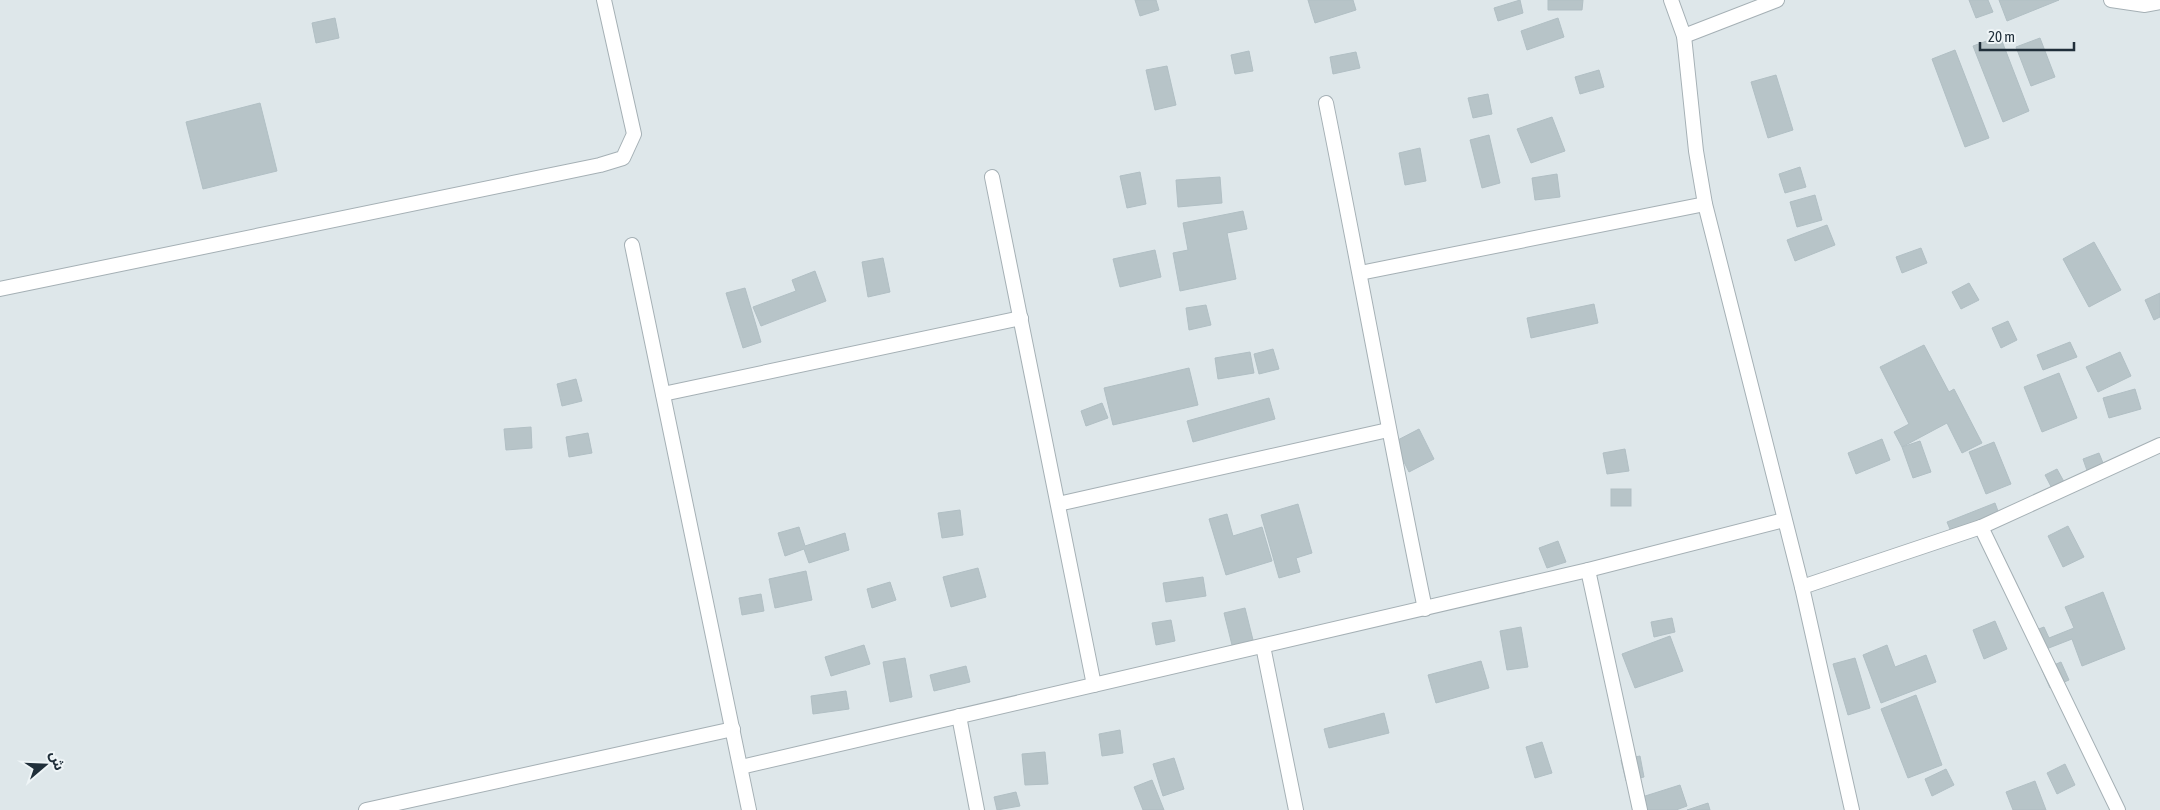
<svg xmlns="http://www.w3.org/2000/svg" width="2160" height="810" font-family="'Asap Condensed','Noto Sans Arabic',sans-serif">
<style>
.building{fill:#b7c4c8;stroke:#b1bfc4}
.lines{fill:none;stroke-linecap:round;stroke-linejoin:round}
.minor-casing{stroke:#a5b0b5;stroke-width:16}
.minor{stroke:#fff;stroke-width:14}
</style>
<rect width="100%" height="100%" fill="#dee7ea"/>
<g class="building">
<polygon points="1135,0 1156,0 1159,10 1140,16"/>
<polygon points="1308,0 1353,0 1356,10 1315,23"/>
<polygon points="1520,0 1523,13 1498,21 1494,8"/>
<polygon points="1548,0 1583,0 1582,10 1548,10"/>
<polygon points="1969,0 1988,0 1993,12 1976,18"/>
<polygon points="1999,0 2059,0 2007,21"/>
<polygon points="335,18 339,38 316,43 312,23"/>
<polygon points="1558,18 1564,37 1527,50 1521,31"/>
<polygon points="2000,36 2029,111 2003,122 1973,46"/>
<polygon points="2040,38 2055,77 2031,86 2016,47"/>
<polygon points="1955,50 1989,138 1965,147 1932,59"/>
<polygon points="1249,51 1253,71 1235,74 1231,55"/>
<polygon points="1356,52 1360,68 1333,74 1330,57"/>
<polygon points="1167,66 1176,105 1155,110 1146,70"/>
<polygon points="1599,70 1604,87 1580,94 1575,77"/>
<polygon points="1776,75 1793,130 1768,138 1751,82"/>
<polygon points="1488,94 1492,114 1473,118 1468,98"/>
<polygon points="260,103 277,171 203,189 186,122"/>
<polygon points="1552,117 1565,151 1531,163 1517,129"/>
<polygon points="1489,135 1500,183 1482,188 1470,140"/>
<polygon points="1420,148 1426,181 1405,185 1399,153"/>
<polygon points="1800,167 1806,187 1785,193 1779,174"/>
<polygon points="1140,172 1146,204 1127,208 1120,176"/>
<polygon points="1557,174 1560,197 1535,200 1532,178"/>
<polygon points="1220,177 1222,203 1178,207 1176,180"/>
<polygon points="1815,195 1822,220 1797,227 1790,202"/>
<polygon points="1243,211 1247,229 1227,233 1236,279 1180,291 1173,253 1188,250 1183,223"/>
<polygon points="1827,225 1835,245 1795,261 1787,240"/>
<polygon points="2094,242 2121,290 2089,307 2063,259"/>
<polygon points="1921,248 1927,263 1902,273 1896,257"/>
<polygon points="1155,250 1161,277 1120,287 1113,259"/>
<polygon points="883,258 890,292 868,297 862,262"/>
<polygon points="815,271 826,301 761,326 753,307 796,291 792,280"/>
<polygon points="1969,283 1979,300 1961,309 1952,292"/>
<polygon points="745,288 761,342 743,348 726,293"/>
<polygon points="2160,293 2160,317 2154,320 2145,300"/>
<polygon points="1594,304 1598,323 1531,338 1527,318"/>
<polygon points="1206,305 1211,325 1189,330 1186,308"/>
<polygon points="2008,321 2017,340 2001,348 1992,328"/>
<polygon points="2070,342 2077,357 2043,370 2037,355"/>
<polygon points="1924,345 1949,392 1954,389 1982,443 1962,453 1947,423 1902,447 1894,432 1909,424 1880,367"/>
<polygon points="1273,349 1279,369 1259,374 1254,354"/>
<polygon points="1250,352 1254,373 1218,379 1215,358"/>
<polygon points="2120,352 2131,376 2098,392 2086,367"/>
<polygon points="1189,368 1198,405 1113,425 1104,388"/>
<polygon points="2059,373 2077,418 2042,432 2024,387"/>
<polygon points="576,379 582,401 562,406 557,384"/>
<polygon points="2135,389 2141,409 2109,418 2103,398"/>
<polygon points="1269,398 1275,419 1193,442 1187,421"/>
<polygon points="1102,403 1108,418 1086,426 1081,411"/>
<polygon points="531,427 532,448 506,450 504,429"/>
<polygon points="1419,429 1434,459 1409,472 1394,442"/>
<polygon points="588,433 592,453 569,457 566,437"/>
<polygon points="1882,439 1890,460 1856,474 1848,453"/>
<polygon points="1920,441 1931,472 1913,478 1902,447"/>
<polygon points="1994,442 2011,484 1986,494 1969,452"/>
<polygon points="1625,449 1629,471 1607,474 1603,453"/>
<polygon points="2099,453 2107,473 2090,479 2083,459"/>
<polygon points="2057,469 2068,489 2056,496 2045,475"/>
<rect x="1611" y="489" width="20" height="17"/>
<polygon points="1995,503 2002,522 1955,541 1947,522"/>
<polygon points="1298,504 1312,553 1296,558 1300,572 1279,578 1261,515"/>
<polygon points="960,510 963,535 942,538 938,513"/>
<polygon points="1227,514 1233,536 1262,527 1272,561 1226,575 1209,519"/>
<polygon points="2068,526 2084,557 2063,567 2048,536"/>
<polygon points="799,527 805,546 845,533 849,550 809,563 804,549 785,556 778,533"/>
<polygon points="1558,541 1566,562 1547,568 1539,548"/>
<polygon points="978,568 986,597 951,607 943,577"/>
<polygon points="806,571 812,600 775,608 769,579"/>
<polygon points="1203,577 1206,596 1166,602 1163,583"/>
<polygon points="890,582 896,600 872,608 867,589"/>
<polygon points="2103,592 2125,649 2082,666 2072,639 2036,653 2028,633 2044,627 2049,638 2074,628 2065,607"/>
<polygon points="761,594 764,611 742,615 739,598"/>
<polygon points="1245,608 1253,640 1232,645 1224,613"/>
<polygon points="1672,618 1675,632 1654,637 1651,622"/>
<polygon points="1171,620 1175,641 1156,645 1152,623"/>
<polygon points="1995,621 2007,649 1984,659 1973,630"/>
<polygon points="1521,627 1528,667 1507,670 1500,631"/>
<polygon points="1670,636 1683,671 1635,688 1622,654"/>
<polygon points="864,645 870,664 831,676 825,657"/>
<polygon points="1887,645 1895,667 1926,655 1936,682 1881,703 1863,655"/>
<polygon points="905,658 912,697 890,702 883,662"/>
<polygon points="1855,658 1870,708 1848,715 1833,664"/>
<polygon points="1481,661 1489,688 1436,703 1428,675"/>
<polygon points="2061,662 2069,680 2050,688 2042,670"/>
<polygon points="966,666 970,682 934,691 930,675"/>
<polygon points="846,691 849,709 813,714 811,696"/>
<polygon points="1916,695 1942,765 1908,778 1881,709"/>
<polygon points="1384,713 1389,733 1329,748 1324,729"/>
<polygon points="1120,730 1123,753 1102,756 1099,734"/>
<polygon points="1542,742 1552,773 1535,778 1526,747"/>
<polygon points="1045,752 1048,784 1025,785 1022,754"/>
<polygon points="1640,756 1644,777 1626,781 1621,760"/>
<polygon points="1174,758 1184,789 1163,796 1153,764"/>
<polygon points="2065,764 2075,785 2057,794 2047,773"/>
<polygon points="1946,769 1954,785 1932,796 1925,779"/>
<polygon points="1152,780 1164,810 1143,810 1134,787"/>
<polygon points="2035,781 2046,810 2013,810 2006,792"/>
<polygon points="1680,785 1687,806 1676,810 1646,810 1642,797"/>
<polygon points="1016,792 1020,806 997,810 994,797"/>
<polygon points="1708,803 1710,810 1687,810"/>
</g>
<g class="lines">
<g class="minor-casing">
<g id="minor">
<polyline points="1671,0 1684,36 1696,151 1705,204 1802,587 1852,810"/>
<polyline points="2111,0 2145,5 2160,2"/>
<polyline points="1684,36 1777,0"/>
<path d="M1326,103C1360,272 1390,440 1425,609"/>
<polyline points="992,177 1094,685"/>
<polyline points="632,245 749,810"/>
<polyline points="1360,273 1705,204"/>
<polyline points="0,289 600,165 623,158 634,134 604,0"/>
<polyline points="663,394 1021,318"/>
<polyline points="1058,504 1388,430"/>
<polyline points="1981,527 2118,810"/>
<polyline points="1588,570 1640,810"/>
<polyline points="1802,587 1981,527 2160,445"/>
<polyline points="1263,646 1296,810"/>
<polyline points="959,716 977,810"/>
<polyline points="741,767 1588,570 1784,520"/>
<polyline points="366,810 733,729"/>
</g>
</g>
<use href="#minor" class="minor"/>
</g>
<g transform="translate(45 765) rotate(71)" stroke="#eff5f7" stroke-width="4" paint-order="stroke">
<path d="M0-4L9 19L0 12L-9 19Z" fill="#202f3a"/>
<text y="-8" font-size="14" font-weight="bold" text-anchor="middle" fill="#202f3a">ش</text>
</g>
<path d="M1980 42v8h94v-8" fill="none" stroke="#202f3a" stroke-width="2.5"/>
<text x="1988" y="42" font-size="15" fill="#202f3a" stroke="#eff5f7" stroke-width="4" paint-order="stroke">20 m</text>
</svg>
